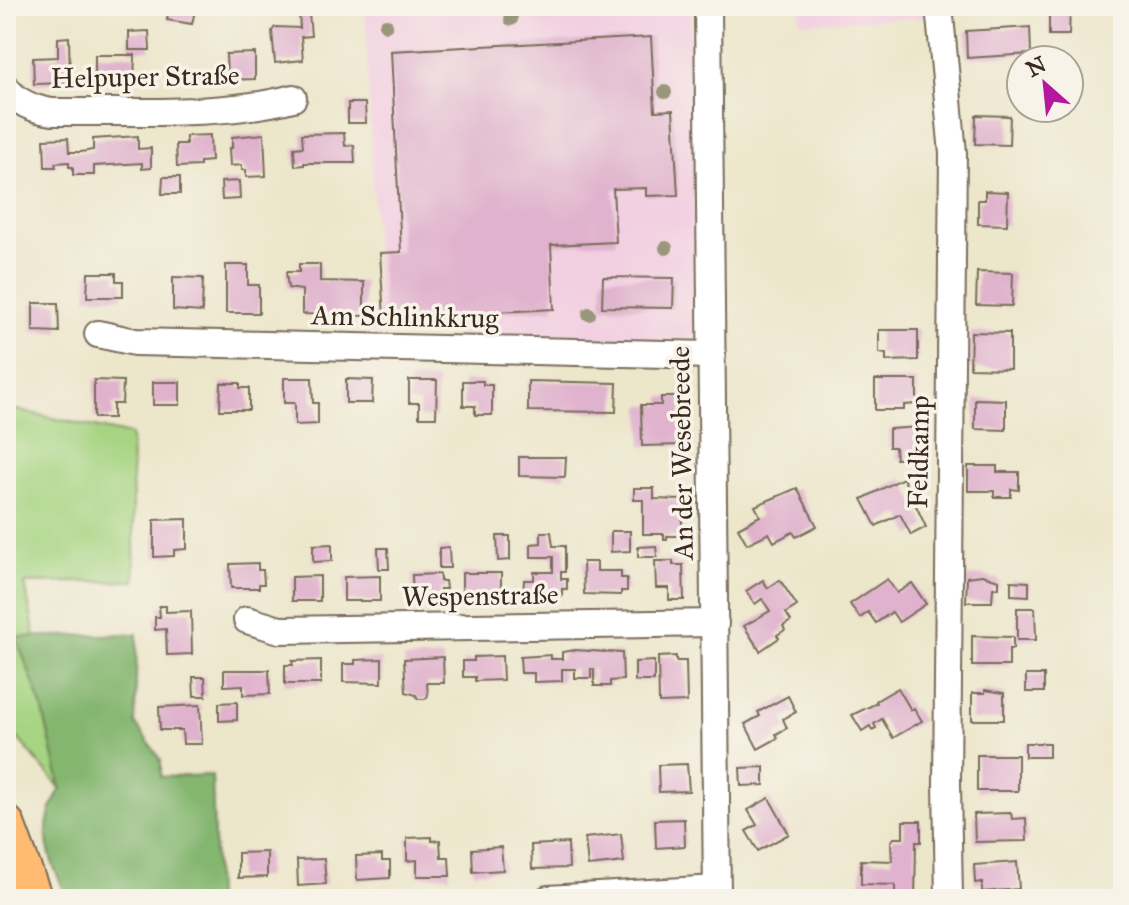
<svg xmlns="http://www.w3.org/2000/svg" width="1129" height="905" font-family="'IM FELL Great Primer',serif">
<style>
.built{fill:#f2cfe1}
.green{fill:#a6d482;stroke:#707f50;stroke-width:2}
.forest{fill:#84b670;stroke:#607047;stroke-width:2}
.building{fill:#e0b2cd}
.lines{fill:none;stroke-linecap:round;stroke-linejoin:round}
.minor-casing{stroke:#796c5b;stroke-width:30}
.highway-casing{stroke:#796c5b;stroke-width:40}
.minor{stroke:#fff;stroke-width:26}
.highway{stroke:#febb71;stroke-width:36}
.tree{fill:#9a967a}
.labels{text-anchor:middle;stroke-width:7;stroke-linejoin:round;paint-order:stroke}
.street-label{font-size:28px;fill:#3b2a1e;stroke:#f7f3e8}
</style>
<rect width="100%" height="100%" fill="#f7f3e8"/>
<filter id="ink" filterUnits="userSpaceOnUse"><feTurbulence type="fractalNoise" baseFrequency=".0125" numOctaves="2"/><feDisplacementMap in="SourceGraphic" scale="16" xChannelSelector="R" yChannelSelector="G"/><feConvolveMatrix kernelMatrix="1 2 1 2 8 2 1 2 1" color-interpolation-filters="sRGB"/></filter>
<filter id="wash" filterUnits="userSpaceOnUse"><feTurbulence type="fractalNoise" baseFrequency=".006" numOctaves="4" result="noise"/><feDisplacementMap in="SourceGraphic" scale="32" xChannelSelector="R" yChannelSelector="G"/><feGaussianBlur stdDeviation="1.8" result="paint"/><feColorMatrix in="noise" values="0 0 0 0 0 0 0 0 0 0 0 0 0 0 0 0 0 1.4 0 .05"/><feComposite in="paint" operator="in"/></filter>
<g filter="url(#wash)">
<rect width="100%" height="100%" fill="#ece6cb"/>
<g class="built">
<polygon points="365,6 691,6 696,334 688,340 379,332"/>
<polygon points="800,6 930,6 931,17 800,23"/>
</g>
<polygon class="green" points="6,399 12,409 131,435 135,581 25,583 35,637 16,638 42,706 61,789 15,735 6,707"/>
<path class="forest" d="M137,634L135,723L161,760V777L212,775L216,899H68C49,858 35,830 61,788L42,706L16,637Z"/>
<g id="blocks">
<g class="building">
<polygon points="169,6 196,6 192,24 167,20"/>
<polygon points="1049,9 1070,9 1069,35 1049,35"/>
<polygon points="309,13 311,36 301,37 303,60 275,63 272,31 275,27 300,28 299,14"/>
<polygon points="1030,27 1031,54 967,58 966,31"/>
<polygon points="149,31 150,50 129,50 129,32"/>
<polygon points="69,37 70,83 34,84 33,58 58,57 58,38"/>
<polygon points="651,37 655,111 673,110 678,195 646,196 646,188 613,189 616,242 551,245 554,309 384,318 380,253 401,252 391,51"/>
<polygon points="255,53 255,79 227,80 226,54"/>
<polygon points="95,55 135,55 134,82 95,82"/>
<polygon points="348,103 365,103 366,123 348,123"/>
<polygon points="976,115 1010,116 1009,145 975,144"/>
<polygon points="344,133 345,146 354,145 355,163 304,163 304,165 295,166 294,148 303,147 302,134"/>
<polygon points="264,134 266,176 246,177 246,170 242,170 242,165 230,166 229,148 232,148 232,137"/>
<polygon points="210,135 211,161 200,162 200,166 177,167 176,144 186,144 186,136"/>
<polygon points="138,136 138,149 151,148 151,168 142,169 142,163 94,166 94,175 73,175 73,167 69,167 69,162 55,163 56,167 45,167 44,139 68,138 69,152 81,152 93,150 93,139"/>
<polygon points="163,177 180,177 180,194 162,194"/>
<polygon points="239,181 240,199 222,200 221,182"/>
<polygon points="985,191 1008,192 1007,225 978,224 978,200 985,200"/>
<polygon points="299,264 320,264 320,281 364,282 364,316 302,314 302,290 288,288 286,272 299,272"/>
<polygon points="226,265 248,265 248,285 259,285 259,313 226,313"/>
<polygon points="977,272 1013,273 1012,306 976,305"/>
<polygon points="88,273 116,273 116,281 123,281 123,297 87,297"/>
<polygon points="173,277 203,278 202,312 173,310"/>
<polygon points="603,277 674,278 673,308 602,307"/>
<polygon points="33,303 58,303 59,332 33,331"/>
<polygon points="879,330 918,330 918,360 886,361 886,354 879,353"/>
<polygon points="971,332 1010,333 1010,369 970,368"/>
<polygon points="284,378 312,378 313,403 318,403 318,424 295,425 295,403 284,403"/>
<polygon points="346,379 373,380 372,403 346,403"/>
<polygon points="94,380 123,381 122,404 113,404 113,418 94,418"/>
<polygon points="409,380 437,380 436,417 419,417 419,403 409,403"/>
<polygon points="875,380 917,380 917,404 904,405 904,410 875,410"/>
<polygon points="463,381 483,381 483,385 492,385 492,415 475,415 475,406 463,406"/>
<polygon points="528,381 617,383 616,412 528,411"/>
<rect x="153" y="382" width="27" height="23"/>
<polygon points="221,383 240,383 240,388 249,388 249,410 220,410"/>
<polygon points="661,397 681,397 682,445 642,446 641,405 661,405"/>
<polygon points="975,399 1006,400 1006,430 975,429"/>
<polygon points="920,427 921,458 896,459 895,447 889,447 889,429"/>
<polygon points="519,457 566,457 565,477 519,476"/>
<polygon points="968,466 997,466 997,472 1019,472 1019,490 1011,489 1011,497 994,497 994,491 968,491"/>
<polygon points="903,478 926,527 911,535 900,514 876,526 862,499"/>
<polygon points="634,488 654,488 654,499 682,500 682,536 667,536 667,540 664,540 664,534 643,534 643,500 634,500"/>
<polygon points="797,488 817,526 796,537 793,532 774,542 769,533 747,544 738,528 760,516 755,506"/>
<polygon points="187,519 187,549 174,550 174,556 154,557 154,520"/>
<polygon points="611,531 630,531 630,551 611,552"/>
<polygon points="541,532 551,532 553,546 565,546 565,572 561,572 561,579 567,579 567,589 562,589 562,596 523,597 524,580 534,580 534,572 553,572 553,557 531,557 531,544 541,543"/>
<polygon points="497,536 510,536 510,560 498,561"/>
<polygon points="332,544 332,561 313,562 313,545"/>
<polygon points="656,546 657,557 638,557 638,547"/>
<polygon points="449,547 450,568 439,568 439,548"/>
<polygon points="378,548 388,548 389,569 379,569"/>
<polygon points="655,561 673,561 673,565 683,565 684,600 669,600 669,588 656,588"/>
<polygon points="583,562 597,562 597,571 621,571 621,578 627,578 627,591 621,591 621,595 584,594"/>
<polygon points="258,563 258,570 263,570 264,584 259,584 259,588 231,588 230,564"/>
<polygon points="462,573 501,573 501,597 462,598"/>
<polygon points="440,574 440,581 445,581 446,589 440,589 441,598 413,599 412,575"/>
<polygon points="982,575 999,580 999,588 993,588 992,602 966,602 967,577"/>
<polygon points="320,576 320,601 292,601 292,577"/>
<polygon points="380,576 380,601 344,601 344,577"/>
<polygon points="887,579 897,593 912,583 926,604 899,622 892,612 876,623 868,612 860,618 850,604"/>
<polygon points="763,580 768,588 780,580 797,606 786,613 791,621 783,626 785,630 777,635 779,638 760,651 744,626 770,611 762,599 755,604 746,591"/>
<polygon points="1011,581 1029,582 1029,596 1011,595"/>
<polygon points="159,606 166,606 166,612 191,611 192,654 167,655 166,629 155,630 155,617 160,617"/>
<polygon points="1017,608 1035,608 1036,640 1017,640"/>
<polygon points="972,636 1013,637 1013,649 1009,649 1009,666 972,666"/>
<polygon points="575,650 622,653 623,680 610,681 610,686 594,686 594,669 591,669 591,678 575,678 575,669 562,669 562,681 534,682 534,673 521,673 520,657 551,655 551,659 562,659 562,652"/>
<polygon points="502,656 503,680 475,681 475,677 463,677 463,661 474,661 474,657"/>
<polygon points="676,656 676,661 686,661 687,702 659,703 658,657"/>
<polygon points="443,657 444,683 427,683 428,696 425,699 418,699 416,695 406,692 404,659"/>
<polygon points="382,659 382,683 343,682 343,664 355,664 355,660"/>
<polygon points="321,660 321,684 285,684 285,665 293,665 292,661"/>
<polygon points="654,661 654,681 635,681 635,662"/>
<polygon points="224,670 269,670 270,694 243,695 243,685 224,686"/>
<rect x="1026" y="675" width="18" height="17"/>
<polygon points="193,677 205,677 206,696 194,696"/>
<polygon points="898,688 911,710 914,708 922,721 893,738 882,719 874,724 876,728 872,730 870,726 862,731 852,715 877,703 876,701"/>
<polygon points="985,690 1004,693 1004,720 972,720 972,693 985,693"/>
<polygon points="788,696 796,712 783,719 787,728 776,734 778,738 758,749 745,724 760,716 758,712"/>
<polygon points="237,702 237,720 219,721 219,703"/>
<polygon points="200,705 202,744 183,744 182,730 160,730 159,707"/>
<rect x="1025" y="743" width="24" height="14"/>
<rect x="977" y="755" width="41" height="36"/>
<polygon points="687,764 689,791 659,792 658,765"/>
<polygon points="764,767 764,785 741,786 740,768"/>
<polygon points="769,798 789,834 758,851 746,831 757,825 748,810"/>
<polygon points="1011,813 1012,819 1026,818 1027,841 975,842 974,814"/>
<polygon points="684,819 685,846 656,848 655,820"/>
<polygon points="903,821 921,821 921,842 916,842 915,899 895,899 895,885 861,884 861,860 892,861 891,842 894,838 903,838"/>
<polygon points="621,834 624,862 588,866 585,838"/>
<polygon points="432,837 432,841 440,840 441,857 449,857 450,876 417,876 417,860 407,861 407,838"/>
<polygon points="568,843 569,868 532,869 531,845"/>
<polygon points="501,847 503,870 473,872 472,849"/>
<polygon points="267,852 267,877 238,878 238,853"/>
<polygon points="382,855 382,861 390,861 390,878 357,880 356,856"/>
<polygon points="324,859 326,884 298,886 297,860"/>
<polygon points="1017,862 1019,889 982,892 982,882 975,883 974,865"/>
</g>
</g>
</g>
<g filter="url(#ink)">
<use href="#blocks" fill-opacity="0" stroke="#796c5b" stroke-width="2"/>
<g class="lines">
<g class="minor-casing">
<g id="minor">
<polyline points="708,6 717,899"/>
<polyline points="939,6 953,153 947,783 949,899"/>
<path d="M6,88C18,103 33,109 52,112C127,111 222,117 293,98"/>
<polyline points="98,334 135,342 712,355"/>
<polyline points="247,620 280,630 715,623"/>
<polyline points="548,899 717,889"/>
</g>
</g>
<g class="highway-casing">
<polyline id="highway" points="6,824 34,899"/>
</g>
<use href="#minor" class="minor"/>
<use href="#highway" class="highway"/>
</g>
<g class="tree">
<circle cx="511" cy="19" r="7"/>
<circle cx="386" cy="25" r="7"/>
<circle cx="665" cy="92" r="7"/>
<circle cx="666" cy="248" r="7"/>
<circle cx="589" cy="314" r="7"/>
</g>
</g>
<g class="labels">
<g class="street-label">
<text transform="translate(145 76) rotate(-1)" y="10">Helpuper Straße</text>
<text transform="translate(405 316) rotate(1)" y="10">Am Schlinkkrug</text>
<text transform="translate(918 452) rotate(-89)" y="10">Feldkamp</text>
<text transform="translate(681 453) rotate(-91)" y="10">An der Wesebreede</text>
<text transform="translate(480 595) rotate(-1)" y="10">Wespenstraße</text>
</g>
</g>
<rect width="1129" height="905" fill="none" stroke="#f7f3e8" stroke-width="32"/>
<g transform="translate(1045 84) rotate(333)"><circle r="38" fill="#f7f3e8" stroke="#aca397" stroke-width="2"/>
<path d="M0-6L14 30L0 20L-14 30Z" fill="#b5179e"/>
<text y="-12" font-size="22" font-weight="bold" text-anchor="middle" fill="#3b2a1e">N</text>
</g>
</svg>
